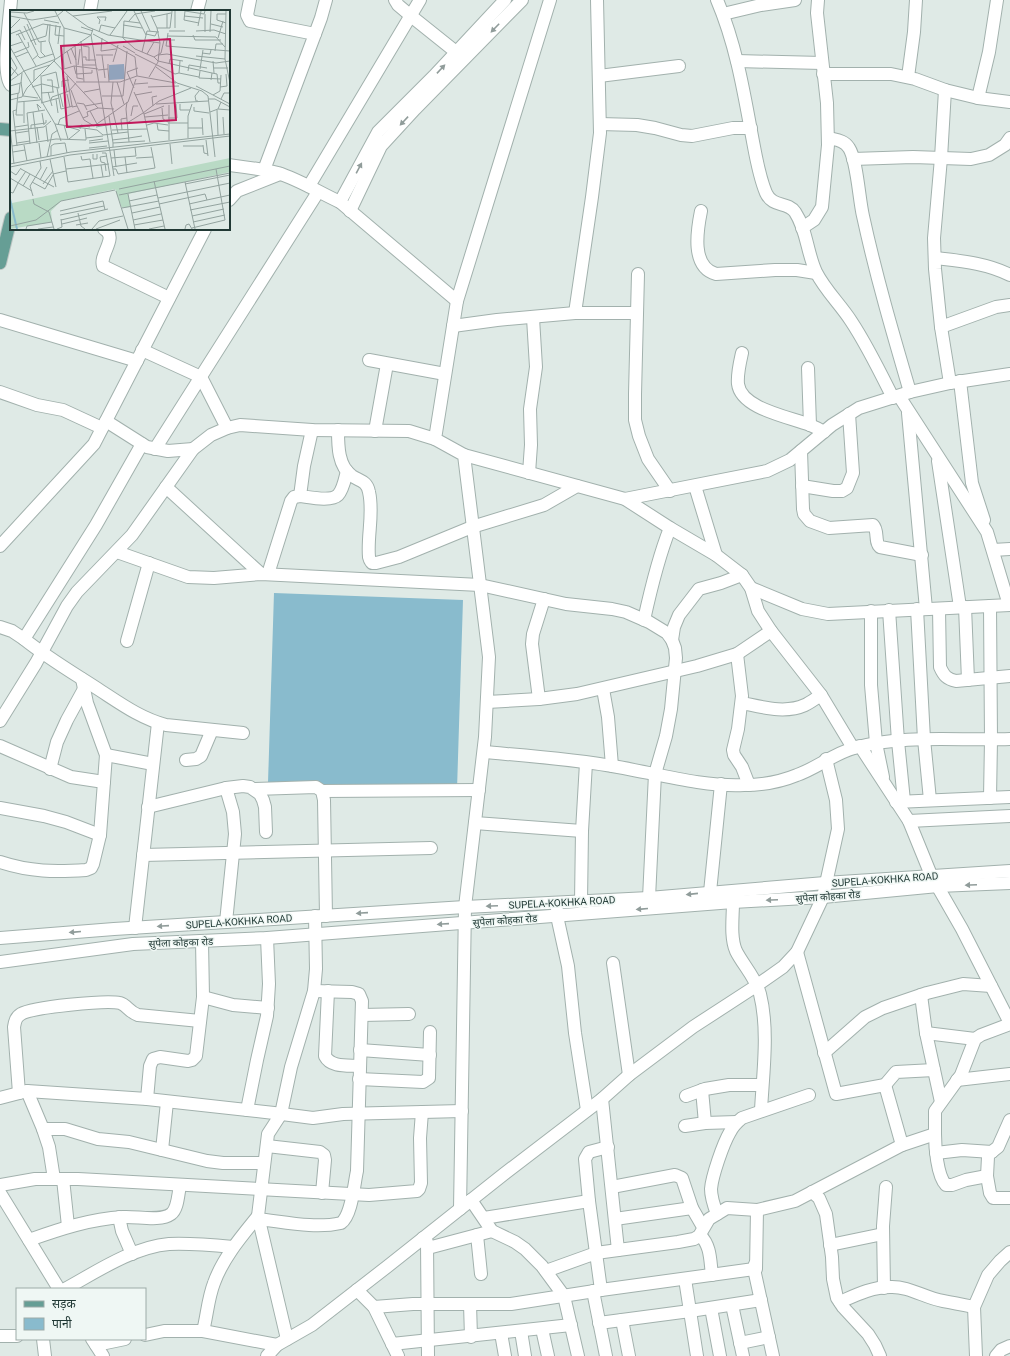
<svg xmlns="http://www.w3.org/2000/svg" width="1010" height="1356" font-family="Roboto,'Noto Sans Devanagari',sans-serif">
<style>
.water{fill:#89bbcd}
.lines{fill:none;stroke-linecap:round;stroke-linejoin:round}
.minor-casing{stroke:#a2b1ad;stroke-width:14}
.major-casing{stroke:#bcc4c2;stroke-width:14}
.minor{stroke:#fff;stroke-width:12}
.major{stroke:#669e95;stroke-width:12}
.oneway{fill:#909c9a}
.labels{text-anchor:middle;stroke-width:3;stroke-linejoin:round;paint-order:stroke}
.street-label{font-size:10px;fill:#213935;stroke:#eff7f4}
.inset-river{fill:none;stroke:#89bbcd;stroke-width:2}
.inset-road{fill:none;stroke:#93a39f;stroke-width:1}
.view{fill:#c2185b;fill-opacity:0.15;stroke:#c2185b;stroke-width:2}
.inset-edge{fill:none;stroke:#213935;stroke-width:2}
</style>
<rect width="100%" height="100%" fill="#dfeae6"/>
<polygon class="water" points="274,593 463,600 457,789 268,783"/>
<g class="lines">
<g class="minor-casing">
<g id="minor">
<polyline points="250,0 247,15 250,21 315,34"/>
<polyline points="395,0 398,5 411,16 456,52"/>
<path d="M717,0C735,42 743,87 751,131C755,151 758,174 766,193C773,208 787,201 795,212C807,230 807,253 816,272C825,290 840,304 851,321C867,345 880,372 893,398"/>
<polyline points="90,11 92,0"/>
<polyline points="197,11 200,0"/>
<polyline points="723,14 761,5 795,0"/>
<polyline points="737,61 822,63"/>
<polyline points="823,74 891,74 915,79 945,90 978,98 1010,102"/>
<polyline points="599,76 679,66"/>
<polyline points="908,77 914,32 916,0"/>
<path d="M11,85C1,75 10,16 11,0"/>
<polyline points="945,90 941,158 934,238 935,269 941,327 950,383"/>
<polyline points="978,98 989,52 997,0"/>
<polyline points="600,124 637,125 655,128 681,135 692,136 733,128 751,128"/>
<path d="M828,138C836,140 844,140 849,148C857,160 859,199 863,216C876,276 893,334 910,392"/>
<polyline points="853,159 913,157 971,159 989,155 1005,145 1010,138"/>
<path d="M229,165C245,167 262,169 278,173C300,180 320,193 340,202L457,301"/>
<polyline points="264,170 321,18 326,0"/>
<polyline points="309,186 420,0"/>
<polyline points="229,200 237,191 280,174"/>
<polyline points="340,202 378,132 434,76 505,0"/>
<polyline points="350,211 381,146 415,109 522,0"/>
<path d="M701,211C697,231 691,267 716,274L775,270H797L816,273"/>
<polyline points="802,228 814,220 822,207 828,145 827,103 817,13 818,0"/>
<path d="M104,229C119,237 99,254 103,266L169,298"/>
<path d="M935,258C961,261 987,263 1010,275"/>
<polyline points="638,274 635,394 635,420 639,436 648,459 670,491"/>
<polyline points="575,313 592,197 600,133 597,0"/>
<polyline points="0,320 137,361"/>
<polyline points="453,326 497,320 575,313 637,313"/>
<polyline points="941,327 996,307 1010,305"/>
<polyline points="142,350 201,377 227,428"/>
<path d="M742,353C740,362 737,374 738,384C741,409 790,417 810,425C815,427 819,429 824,432"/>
<polyline points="369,360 445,374"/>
<polyline points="808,368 810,425"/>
<polyline points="960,381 972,483 984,520"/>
<polyline points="0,392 37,405 63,410 102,428"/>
<polyline points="899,396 987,532 1009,605"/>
<polyline points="908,413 926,609"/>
<polyline points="106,421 147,447 168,451 193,449"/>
<path d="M312,430L304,466L300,496C309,497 331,502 338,495C343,490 345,479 347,471"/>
<path d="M338,430C338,446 338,466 352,476C360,481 367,481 369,492C374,513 367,536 369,557C370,561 370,560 372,563H376L399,557L472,527L544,505L577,486"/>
<polyline points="375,431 387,364"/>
<path d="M142,444L96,525L24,639C49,659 75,674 101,691C121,704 142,719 166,725L243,733"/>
<polyline points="155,449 318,192"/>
<path d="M801,451L803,509L804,514L810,521L829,528L873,525C879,531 874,542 880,547L922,555"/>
<polyline points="464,455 625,499 670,528 716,555 742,575 751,588 758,611 771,631 821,695 853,748 860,746 909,821 931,875 962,929 1010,1023"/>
<polyline points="938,461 960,607"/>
<polyline points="529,473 531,445 530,409 536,367 533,318"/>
<polyline points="695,486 716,555"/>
<polyline points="802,486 833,491 842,491 847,488 853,473 849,414"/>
<polyline points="166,487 261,574"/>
<polyline points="625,499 767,471 790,460 832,425 859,408 910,392 950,383 1010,374"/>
<polyline points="0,546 94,444 205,229"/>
<polyline points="993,550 1010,549"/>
<polyline points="117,552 188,577 214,578 261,574 480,585 566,604 612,609 626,612 649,622 667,633 672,640 675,648 676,658 671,709 666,736 655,774 649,898"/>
<polyline points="268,574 291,501 294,497 300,496"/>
<polyline points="751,588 802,609 828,614 1010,605"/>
<polyline points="990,606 991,740 990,798"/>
<polyline points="965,607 968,680"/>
<polyline points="917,609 924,739 930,800"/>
<path d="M939,609L940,667C944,676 947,679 956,681L1010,676"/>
<polyline points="889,610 898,741 904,801"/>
<polyline points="871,611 871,685 876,743 883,777"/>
<path d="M644,620C651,588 658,558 670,528"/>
<polyline points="0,627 12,631 24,639"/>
<polyline points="672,640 674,627 679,615 699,589 721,583 742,575"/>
<polyline points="127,641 149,563"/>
<polyline points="737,654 742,696 738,729 733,750 734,755 742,767 749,785"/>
<polyline points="603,689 608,717 612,766"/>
<polyline points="539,699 532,644 533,634 544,599"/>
<polyline points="487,702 539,699 577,694 697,666 737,654 771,631"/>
<path d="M742,703C762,707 785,714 805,705C811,702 816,698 821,695"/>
<polyline points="0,721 36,663 67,606 77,592 132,535 193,449 211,435 227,428 240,425 312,430 409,431 435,439"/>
<polyline points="0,746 71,777 104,782"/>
<path d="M484,752C529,756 574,759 618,767C658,774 704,787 744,785C762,785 780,782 797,775C817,768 833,754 854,748C904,734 958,741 1010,739"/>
<polyline points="106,755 153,764"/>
<polyline points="186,760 196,759 201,756 212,730"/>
<polyline points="50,769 57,742 67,720 84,689"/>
<polyline points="226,788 233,812 235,834 226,922"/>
<polyline points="255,789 316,787 322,791 324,800 326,916"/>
<polyline points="322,791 479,790"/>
<polyline points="896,802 1010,797"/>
<polyline points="148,807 226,788 243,786 250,787 260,794 263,800 265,807 266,832"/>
<polyline points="0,808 44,816 66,822 100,835"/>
<polyline points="909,821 1010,816"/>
<polyline points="475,823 582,831"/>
<polyline points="143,855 431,848"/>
<path d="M0,862C30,872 55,872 86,870L91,868L93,864L100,835L106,755L87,703L82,679"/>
<polyline points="710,892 721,784"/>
<polyline points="581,902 582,831 586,763"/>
<path d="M733,902C733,917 730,937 736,951C743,965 756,978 760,994C769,1030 763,1073 761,1110"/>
<polyline points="557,910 557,916 568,966 575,1033 587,1110"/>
<polyline points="135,928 158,723"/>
<polyline points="0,938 114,929 226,922 465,907 649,898 825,883 1010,871"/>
<polyline points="797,952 836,1094 885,1085 902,1145"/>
<polyline points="0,962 133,944 267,938 733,902 823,897 938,886 1010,883"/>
<polyline points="613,963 629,1075"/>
<path d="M328,991L325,1056C331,1068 349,1065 360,1066"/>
<polyline points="921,995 926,1033 941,1102"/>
<polyline points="203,997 233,1005 268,1008"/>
<polyline points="362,1015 409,1014"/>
<polyline points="926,1033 975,1039"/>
<polyline points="360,1050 430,1055"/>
<polyline points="824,1053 865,1017 883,1008 927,993 963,984 991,986"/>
<polyline points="359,1079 423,1082 429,1078 430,1032"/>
<polyline points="957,1080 1010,1074"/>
<polyline points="885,1085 896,1072 934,1070"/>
<polyline points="702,1090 705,1123"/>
<polyline points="27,1091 43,1129 49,1147 54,1179"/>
<path d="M19,1093L14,1027C15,1021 16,1017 21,1014C33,1007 106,1000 120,1003C127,1005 129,1012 138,1015L200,1021"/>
<polyline points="686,1096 705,1089 729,1085 762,1085"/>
<polyline points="0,1098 27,1091 147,1099 274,1113 313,1118 343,1114 462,1111"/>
<polyline points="147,1099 150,1066 153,1059 160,1057 188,1061 192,1060 196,1056 203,997 202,941"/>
<polyline points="602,1099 618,1250"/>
<polyline points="247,1110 257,1060 267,1016 269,984 267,938"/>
<polyline points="1010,1120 998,1147 989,1154 988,1157 987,1176 990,1193 993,1198 1010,1198"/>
<polyline points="685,1126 705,1123 737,1122"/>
<polyline points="43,1129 65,1129 98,1139 129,1142 207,1161 223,1163 264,1163"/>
<path d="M935,1134C935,1146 937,1176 946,1185H952L966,1180L987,1176"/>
<polyline points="267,1146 320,1152 324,1155 325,1160 322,1193"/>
<polyline points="162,1150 167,1102"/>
<polyline points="936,1153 962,1150 992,1152"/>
<polyline points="63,1179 68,1226"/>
<polyline points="0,1185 35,1179 78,1179 369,1195 417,1191 419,1189 421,1183 420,1138 422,1112"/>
<polyline points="612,1187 675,1175 682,1178 692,1208 703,1227"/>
<polyline points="812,1192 819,1198 826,1214 832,1257 833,1279 837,1298 843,1307 868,1334 875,1345 880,1356"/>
<polyline points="0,1193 59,1289"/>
<polyline points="471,1200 492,1231 515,1242 525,1249 542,1266 564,1296 578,1356"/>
<polyline points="460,1209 465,907 485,737 489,657 464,455 435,439 457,301 550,0"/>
<path d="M717,1214C714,1206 711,1197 711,1189C712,1176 723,1144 730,1132C733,1126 737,1122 742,1118L809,1095"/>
<polyline points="119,1217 122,1231 132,1254"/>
<polyline points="484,1218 589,1201"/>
<path d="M258,1219C285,1222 315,1229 341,1223C352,1215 354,1184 357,1171L362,1001L359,994L352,992L314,991"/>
<polyline points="615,1219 692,1208"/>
<polyline points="477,1235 481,1274"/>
<path d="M700,1235C711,1246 710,1260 712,1275"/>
<polyline points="423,1238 427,1242 428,1356"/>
<path d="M29,1240C60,1229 90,1219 123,1217C137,1216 160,1222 171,1214C178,1209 178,1194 180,1186"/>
<polyline points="830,1245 883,1234"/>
<polyline points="428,1248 492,1231"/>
<polyline points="755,1264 754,1269 773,1356"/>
<polyline points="756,1269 757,1210 795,1201 902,1145 935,1134 935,1111 961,1075 975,1039 981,1035 1010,1024"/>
<polyline points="546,1271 596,1253 678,1242 694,1239 699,1236 709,1219 727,1208 757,1210"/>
<polyline points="685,1279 697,1356"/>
<polyline points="884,1288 883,1226 886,1187"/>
<path d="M65,1289C96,1272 133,1247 169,1244C190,1243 212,1245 233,1247"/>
<polyline points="357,1290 374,1307 398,1356"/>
<polyline points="601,1290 589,1201 585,1159 589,1152 608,1147"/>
<polyline points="593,1291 606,1356"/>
<path d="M840,1302C856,1295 872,1287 890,1287C909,1286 925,1298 943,1301C954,1303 964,1305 974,1307"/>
<polyline points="470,1304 471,1337"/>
<polyline points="732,1305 743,1356"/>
<polyline points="374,1307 413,1304 511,1304 601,1290 754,1269"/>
<polyline points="711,1308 720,1356"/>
<polyline points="622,1320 629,1356"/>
<polyline points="599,1323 690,1311 761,1300"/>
<polyline points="542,1329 548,1356"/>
<path d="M203,1331C207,1316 208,1298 214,1283C223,1258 241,1237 258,1216"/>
<polyline points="521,1331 525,1356"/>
<polyline points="501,1333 505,1356"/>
<polyline points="145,1335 164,1331 203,1331 277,1345"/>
<polyline points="0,1336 17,1336"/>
<polyline points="43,1339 45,1356"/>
<polyline points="92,1339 103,1356"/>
<polyline points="287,1339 258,1216 268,1134 281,1114 291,1067 314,991 316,969 315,916"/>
<polyline points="740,1343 769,1337"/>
<polyline points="392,1344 571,1325"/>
<polyline points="96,1345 125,1339"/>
<polyline points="267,1356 277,1345 312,1325 388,1266 504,1174 602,1099 629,1075 693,1027 756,986 783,967 797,952 823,897 838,829 836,800 826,759"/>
<polyline points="976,1356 974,1307 988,1275 1000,1261 1010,1252"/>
<polyline points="996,1356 1001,1350 1010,1346"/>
</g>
</g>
<g class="major-casing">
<g id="major">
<polyline points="0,129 11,130"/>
<polyline points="0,263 11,218"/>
</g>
</g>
<use href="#minor" class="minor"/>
<use href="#major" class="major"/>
</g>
<defs><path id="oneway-solid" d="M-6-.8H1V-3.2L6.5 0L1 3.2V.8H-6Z"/></defs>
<g class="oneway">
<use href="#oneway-solid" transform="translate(495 28) rotate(134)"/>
<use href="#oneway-solid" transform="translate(441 69) rotate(-47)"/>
<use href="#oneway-solid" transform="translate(404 121) rotate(133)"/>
<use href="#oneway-solid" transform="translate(359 168) rotate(-62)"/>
<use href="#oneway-solid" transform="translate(971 885) rotate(178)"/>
<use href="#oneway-solid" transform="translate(692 894) rotate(174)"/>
<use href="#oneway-solid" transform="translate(772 900) rotate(177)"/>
<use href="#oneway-solid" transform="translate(492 906) rotate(177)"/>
<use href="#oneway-solid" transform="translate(642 909) rotate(175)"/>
<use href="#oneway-solid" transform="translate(362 913) rotate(176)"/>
<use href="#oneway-solid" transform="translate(443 924) rotate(176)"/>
<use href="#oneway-solid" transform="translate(163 926) rotate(176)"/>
<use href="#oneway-solid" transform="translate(75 932) rotate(175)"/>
</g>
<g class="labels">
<g class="street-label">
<text transform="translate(885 879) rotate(-4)" y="4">SUPELA-KOKHKA ROAD</text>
<text transform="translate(828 896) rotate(-4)" y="4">सुपेला कोहका रोड</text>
<text transform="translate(562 902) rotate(-3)" y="4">SUPELA-KOKHKA ROAD</text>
<text transform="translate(505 920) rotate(-4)" y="4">सुपेला कोहका रोड</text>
<text transform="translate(239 921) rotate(-4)" y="4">SUPELA-KOKHKA ROAD</text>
<text transform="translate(181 942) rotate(-2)" y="4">सुपेला कोहका रोड</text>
</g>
</g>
<g transform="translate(10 10)">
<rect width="220" height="220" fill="#dfeae6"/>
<path d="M220,148V162L118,184L121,197L112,198L105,179L51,191L41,201L42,212L0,219L2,193Z" fill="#b9dac5"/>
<path d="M114,54L115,69L99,70V55Z" fill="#89bbcd"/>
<path class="inset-river" d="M0,189L7,219"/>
<path class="inset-road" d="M45,1L54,18L81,25M56,1L78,17L98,25L150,33L147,18H160L162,1M124,1L136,25M131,1L140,21M165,1V18M175,1L174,10L189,13M175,1L194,4L195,1M216,1L215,49L220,73M0,2L17,3L24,1M14,3L29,32L36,31M195,4V22M141,5L147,18M0,6L22,10L47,6L53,1M63,6L102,1M174,6L193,8M142,7L161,3M34,10L49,13M119,11L125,4L145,1M216,13L207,10V4H216M17,14L26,35M40,14L39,31L45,49M89,14L90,10L87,7H96L95,11M201,14L213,17M46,15L45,25L54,26M113,15L132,18M14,16L28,45L22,50M188,16L191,1M71,17L83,21M54,18V43M157,18V4M0,19L10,9M83,19L81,25L104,166M159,21H175M186,21L204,20L216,24M89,22L91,15L105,18M200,22L201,1M158,23L156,36L220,41M0,24L10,20L15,30M8,24L26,56M83,24L125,47L127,66M136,24L145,26L147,22M6,25L33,14L51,17M100,25L117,1M183,25L185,30H211M157,26L206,27L215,37M112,27L125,39L144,47L148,51M113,27L114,11L130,13M92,28L91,41L106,39M208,28L213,11M20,31L36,26L38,14M71,31L74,72M31,32V42L35,46M48,34L50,16M65,35L67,68L73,69M0,36L12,32M73,36L79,37V51M113,36L125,43M0,37L14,61L46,49L81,25M61,38L66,50M57,41L61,54M205,41L206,34H213M132,42L137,21L149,22M4,43L19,37L18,32M192,43L200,44L201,40M53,44L54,59M125,44L147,55M137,44L144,32M86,45H103M92,45L95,68M148,45L157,44L206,53L220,51M28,46L30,48L43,44M186,46L215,49M6,47L18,42M73,47H76V50H86M144,47L151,43L154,30H165M44,51L88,98L104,99M148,51L202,63L201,70M170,51L169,63L189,67M203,51L204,63M103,52L108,35M159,54L160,49L173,51M68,55L70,39M72,55H86M147,55L165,64L169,63M0,56L8,65M64,56L66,64L82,63V60M146,57L167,73L192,81L198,86L205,147M204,58H218M54,59L64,56L88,59M98,59L99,72M190,59L193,40M88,60L98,59V54M178,61L179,55L197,58M190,61L189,68L211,69M202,63L207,64L208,73H211M31,65L32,93M57,66L62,96M0,67L7,58L0,46M139,67L148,52L150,33M54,68L57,82M37,70H42L43,82M0,71L14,61L45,114L87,120L93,125L118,122M24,71V60L40,55M11,72L13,86L28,88M66,72H110L127,66L166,73M103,72L101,93L108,123M107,72L114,94M125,74L138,73M0,76L11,73L12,63M186,76L220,94M22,77L32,74L49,78L46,62L32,66M52,77V71L59,70M138,77L169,76M210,77L217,76L216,64M47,78L51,99L63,96M124,78L117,62L128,58M61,80L67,96M38,82L42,96M74,82L90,79M124,82L134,104L140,132M8,83L6,105H13M31,83L44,82M50,84L53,97M57,84L60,97M0,85L9,83L10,74M125,85L142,82M203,85L210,81L211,65M92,86H113L117,41M46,89L48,103M198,89H205L220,97M211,89L214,83H220M0,90L12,87L17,78L45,50M41,90L42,87L59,81L66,73M188,91H186L185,86L189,81M8,92L30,90M117,92L116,99L119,132M31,93L49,88M67,93L74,94L77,100M146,94L198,91M170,94V100H180M159,95V130M75,96L92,93M143,96L142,87L147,86M62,97L67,96L74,110L84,116L118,92L126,69M184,97V101L199,103M152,98L153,109L158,112M208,99L220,100M6,100L3,101L7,136M207,100L208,125M29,101L27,94L31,98M80,101L87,114M23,102L27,133M200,102L208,99L211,92M32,103L34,115M133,103L149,91L181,78M134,104L154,96M99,106L103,133M121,106L123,96H128M135,107L158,105M213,107L214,124M73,108L78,106L77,102L88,98M158,108H167L166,94M192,108L193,125M14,113V92M117,113L133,103M147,113L148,120L159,121M158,113H178M45,114L51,131M48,115L50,109L69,101M54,115L58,129M137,115L144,113L158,115M36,116L38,132M55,116L69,120M5,117L18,115M27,117L29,130M86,117L102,114M0,118L4,154M21,118V115L36,113V110M178,118H192M70,119L71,115L80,117M75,119L76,128L93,126M102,120L137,119M112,120L111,109L117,108M0,121L34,117L41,111M6,123L19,121M119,128L132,126M178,128V106L182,94M59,129L70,120M102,130L119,128M196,130L198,146M79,131L93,129M7,133L20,131M29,133L31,148M79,133L98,131M20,134L17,103L35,100M160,134L162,154M14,135L17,151M193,135L194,143L198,144M2,136L46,129L76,130V128M173,136H193M103,137V133L135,131M79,138L97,136M104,140L106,157M3,142L15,140M83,144V149H87V144M41,146V136L44,134L55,133L57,143M71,146L72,150L80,149L81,156M37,147L42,124L48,120M54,147L58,172L100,166L96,143H92M115,147L117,163M101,148L126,146L125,137M126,148L143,147L141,137M40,149L46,177M0,154L61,142L220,124M91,155L93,167M81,156L83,168M0,157L60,145L220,126M102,157L127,153M11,159L20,164L13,176M56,159L99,154M103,159H106L108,164L145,158L143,147M0,161L6,165L11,158M96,161L95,153L91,152L90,147L97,146M20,164L44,177M43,164L56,161M0,168L22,181M30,170L37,157M144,171L155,219M22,172L35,179L43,165M175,172L185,219M8,173L16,161M33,174L43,161M175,174L220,165M109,179L220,156M106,181L118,219M0,182L3,183L8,173M118,184L125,219M109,185L220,163M23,186L20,176L31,158L30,151M148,188L220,173M23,189L24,194L39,202L44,219M119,191L147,185M149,194L195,184L197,190L220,185M179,194L197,190M112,198L149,191M180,200L220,192M50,201L93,191L95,200M68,203L71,216L75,219M122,203L150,197M50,205L94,196M182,206L214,199M51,210L98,199M123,210L151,204M183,212L215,205M52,214L77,208M66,215L78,213M124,215L153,210M0,216L26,210L51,191L105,180M182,218L215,210L206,159M16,219L17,216L42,212M28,219L43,217M47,219L52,217L51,209M82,219L89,211L113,206M86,219L110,210M139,219L154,216M175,219L176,215L179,214L182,219"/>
<path class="view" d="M160,29L166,110L57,117L51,36Z"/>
<rect width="220" height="220" class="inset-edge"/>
</g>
<rect x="16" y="1288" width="130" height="52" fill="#eff7f4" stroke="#9daba8"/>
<rect x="24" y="1301" width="20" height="6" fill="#669e95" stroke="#9daba8"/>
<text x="52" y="1308" font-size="12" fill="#213935">सड़क</text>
<rect x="24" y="1318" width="20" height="12" fill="#89bbcd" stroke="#9daba8"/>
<text x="52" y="1328" font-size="12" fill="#213935">पानी</text>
</svg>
